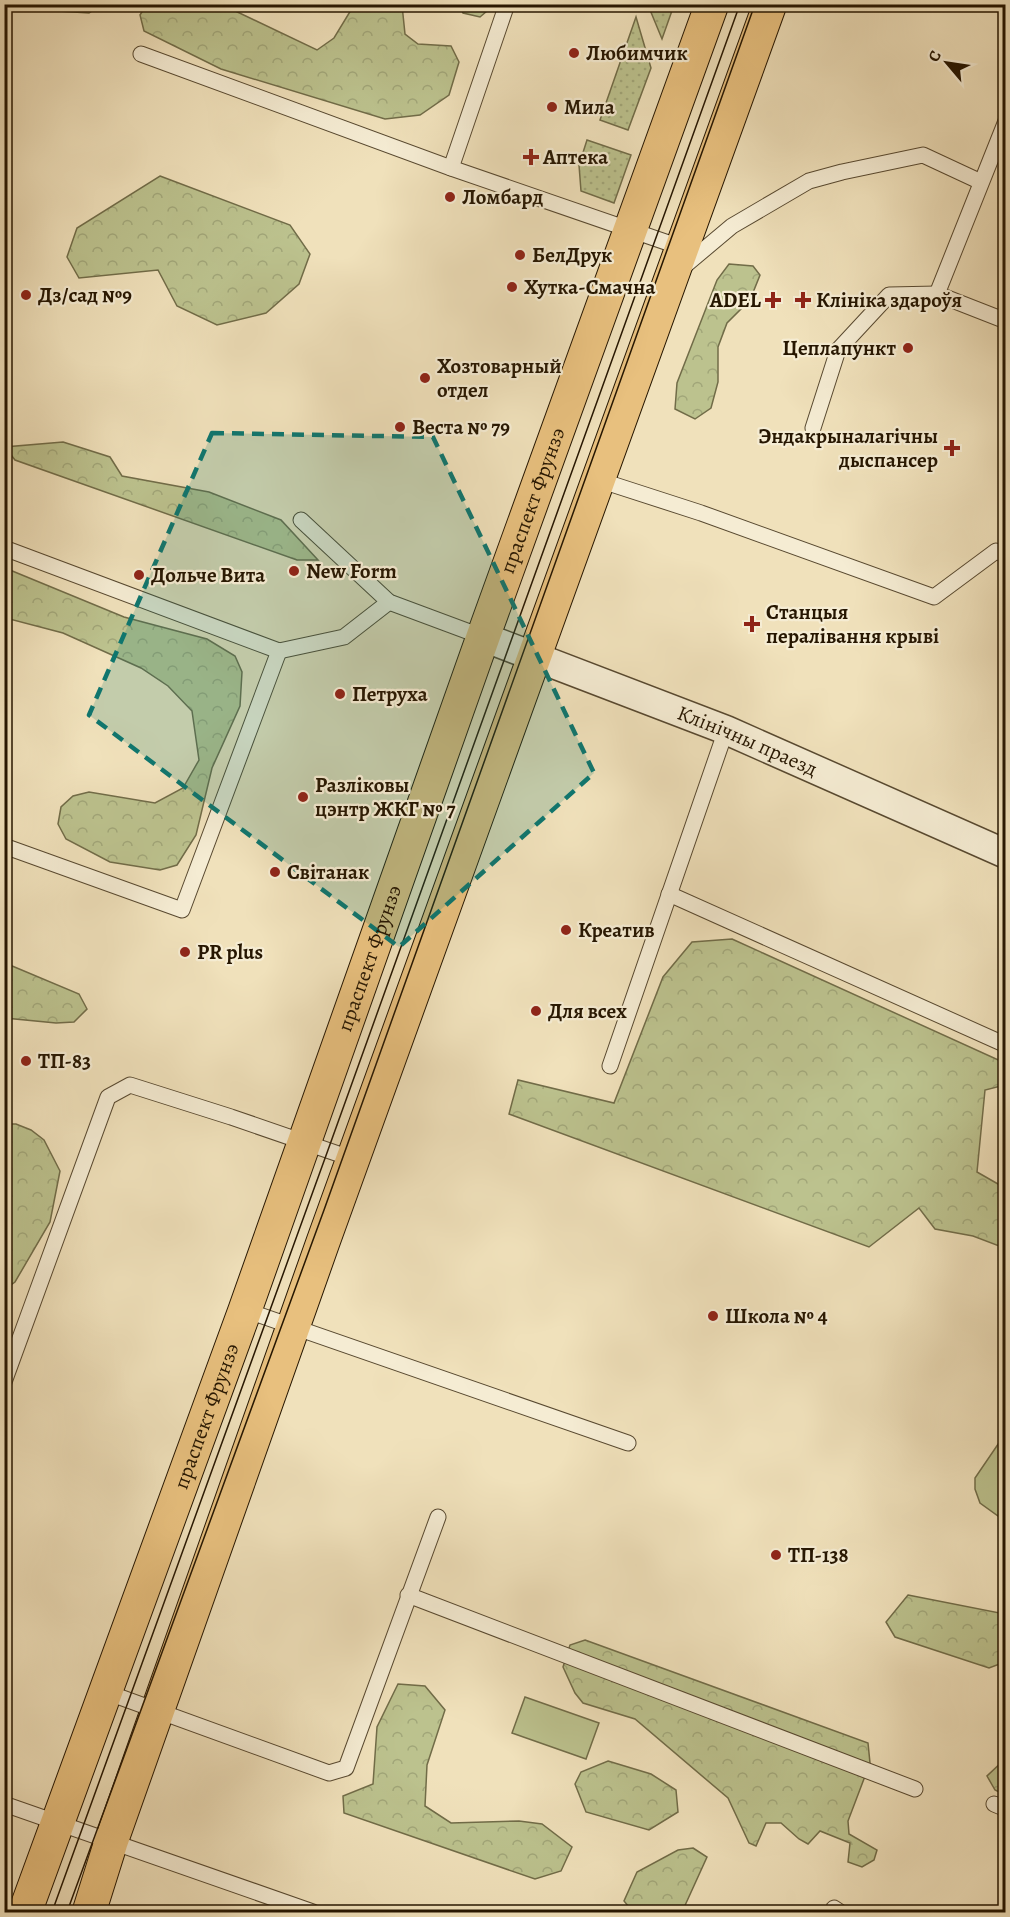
<svg xmlns="http://www.w3.org/2000/svg" width="1010" height="1917" font-family="Alegreya,serif">
<style>
.grass{fill:url(#grass-dots);stroke:#716c48;stroke-width:1.5}
.forest{fill:url(#forest-crowns);stroke:#716c48;stroke-width:1.5}
.pitch{fill:#bcc28e;stroke:#716c48;stroke-width:1.5}
.lines{fill:none;stroke-linecap:round;stroke-linejoin:round}
.lane-casing{stroke:#584930;stroke-width:17}
.street-casing{stroke:#584930;stroke-width:31}
.primary-casing{stroke:#261601;stroke-width:35}
.lane{stroke:#f5ecd3;stroke-width:15}
.street{stroke:#f5ecd3;stroke-width:28}
.primary{stroke:#e8c07e;stroke-width:33}
.tram{stroke:#261601;stroke-width:1.5}
.marked{fill:#0f766e;fill-opacity:0.2;stroke:#0f766e;stroke-width:4.5;stroke-dasharray:12 8;stroke-linejoin:round}
.poi-dot{fill:#8f2418;stroke:#f5ecd3;stroke-width:2}
.labels{text-anchor:middle;stroke-width:4.5;stroke-linejoin:round;paint-order:stroke}
.poi-label{font-size:21px;font-weight:bold;fill:#261601;stroke:#f5ecd3;text-anchor:start}
.street-label{font-size:21px;fill:#261601;stroke:#f5ecd3}
</style>
<defs>
<pattern id="grass-dots" width="8" height="8" patternUnits="userSpaceOnUse" patternTransform="scale(1.5)"><rect width="8" height="8" fill="#bcc28e"/><path d="M2 2h.1M6 6h.1" fill="none" stroke="#a1a679" stroke-width="1.8" stroke-linecap="round"/></pattern>
<pattern id="forest-crowns" width="20" height="18" patternUnits="userSpaceOnUse" patternTransform="scale(1.5)"><rect width="20" height="18" fill="#bcc28e"/><path d="M2 6a3 3 0 1 1 6 0M12 15a3 3 0 1 1 6 0" fill="none" stroke="#a1a679"/></pattern>
</defs>
<rect width="100%" height="100%" fill="#f0e1bb"/>
<filter id="stains"><feTurbulence type="fractalNoise" baseFrequency=".00333" numOctaves="4"/><feColorMatrix values="0 0 0 0 .2 0 0 0 0 .09 0 0 0 0 .02 0 0 0 .5 -.17"/></filter>
<radialGradient id="worn" r=".72"><stop offset=".6" stop-color="#630" stop-opacity="0"/><stop offset="1" stop-color="#630" stop-opacity=".3"/></radialGradient>
<g class="grass">
<polygon points="648,5 674,5 662,39"/>
<polygon points="636,17 651,68 628,130 600,120"/>
<polygon points="587,140 631,155 614,203 581,191 579,165"/>
</g>
<g class="forest">
<polygon points="147,4 215,4 229,8 317,50 334,38 354,5 402,5 405,34 418,44 451,46 459,62 449,95 420,115 385,119 221,69 144,31 140,15"/>
<polygon points="5,5 5,4 101,5 89,13 26,9"/>
<polygon points="459,5 494,5 480,17 463,13"/>
<polygon points="160,176 290,225 310,254 299,284 266,313 217,325 177,306 158,270 79,278 67,257 77,228"/>
<polygon points="729,264 753,266 760,275 750,300 727,323 718,347 718,382 711,408 695,419 675,409 677,383 717,280"/>
<polygon points="63,442 110,457 122,476 209,492 281,520 318,560 297,560 15,460 5,447"/>
<polygon points="5,568 124,617 207,639 235,656 242,672 240,706 212,768 196,835 177,865 160,870 110,862 66,839 58,824 61,807 73,796 89,792 155,803 183,788 199,760 192,711 168,686 141,668 63,633 6,618 5,619"/>
<polygon points="732,939 1005,1063 1005,1085 985,1090 977,1172 1005,1188 1005,1241 999,1246 973,1236 935,1229 919,1208 869,1247 509,1114 518,1080 614,1103 663,977 692,942"/>
<polygon points="5,963 79,994 87,1009 74,1022 56,1023 5,1018"/>
<polygon points="5,1124 16,1124 31,1130 44,1140 60,1171 50,1222 15,1282 5,1289"/>
<polygon points="908,1595 1005,1614 1005,1662 989,1668 895,1637 886,1622"/>
<polygon points="585,1640 868,1743 870,1763 848,1821 849,1834 877,1850 874,1860 862,1867 848,1862 850,1843 820,1831 808,1844 799,1839 781,1823 766,1823 756,1846 749,1843 728,1798 635,1719 583,1703 575,1693 563,1667 570,1645"/>
<polygon points="398,1684 425,1686 445,1710 427,1765 425,1806 451,1823 519,1821 542,1824 572,1847 561,1871 535,1879 344,1813 343,1796 373,1784 377,1727"/>
<polygon points="1004,1760 1006,1760 1005,1795 995,1790 987,1776"/>
<polygon points="608,1761 651,1774 676,1790 678,1812 649,1830 586,1812 575,1784 581,1772"/>
<polygon points="693,1848 707,1857 682,1912 633,1912 624,1901 637,1872 678,1850"/>
</g>
<g class="pitch">
<polygon points="1005,1434 1005,1521 980,1503 975,1489 975,1478"/>
<polygon points="525,1697 599,1723 586,1759 512,1733"/>
</g>
<g class="lines">
<g class="lane-casing">
<g id="lane">
<polyline points="141,54 451,168 683,248"/>
<polyline points="451,168 507,4"/>
<polyline points="682,268 732,226 809,181 842,172 923,155 981,182"/>
<polyline points="937,294 1006,121"/>
<polyline points="813,428 838,350 889,295 937,294 1006,321"/>
<polyline points="599,480 701,513 934,597 996,551 1006,555"/>
<polyline points="301,520 389,602 483,637"/>
<polyline points="4,548 279,651 344,637 389,602"/>
<polyline points="4,846 182,910 279,651"/>
<polyline points="669,894 1006,1045"/>
<polyline points="610,1066 726,730"/>
<polyline points="245,1310 628,1443"/>
<polyline points="4,1382 108,1097 130,1085 231,1117 353,1159"/>
<polyline points="408,1595 915,1789"/>
<polyline points="106,1692 329,1773 346,1768 438,1517"/>
<polyline points="4,1804 313,1912"/>
<polyline points="994,1804 1006,1809"/>
<polyline points="834,1908 840,1912"/>
</g>
</g>
<g class="street-casing">
<g id="street">
<path id="s1" d="M483,637L726,730L1006,854"/>
</g>
</g>
<g class="primary-casing">
<g id="primary">
<path id="s2" d="M25,1912L245,1310L483,637L712,4"/>
<polyline points="89,1912 111,1842 323,1242 770,4"/>
</g>
</g>
<use href="#lane" class="lane"/>
<use href="#street" class="street"/>
<use href="#primary" class="primary"/>
<g class="tram">
<polyline points="52,1912 328,1150 740,4"/>
<polyline points="67,1912 324,1210 755,4"/>
</g>
</g>
<path class="marked" d="M212,433L433,437L594,773L399,947L89,715Z"/>
<g class="poi-dot">
<circle cx="574" cy="53" r="6"/>
<circle cx="552" cy="107" r="6"/>
<path d="M528 148h6v6h6v6h-6v6h-6v-6h-6v-6h6z"/>
<circle cx="450" cy="197" r="6"/>
<circle cx="520" cy="255" r="6"/>
<circle cx="512" cy="287" r="6"/>
<circle cx="26" cy="295" r="6"/>
<path d="M770 291h6v6h6v6h-6v6h-6v-6h-6v-6h6z"/>
<path d="M800 291h6v6h6v6h-6v6h-6v-6h-6v-6h6z"/>
<circle cx="908" cy="348" r="6"/>
<circle cx="425" cy="378" r="6"/>
<circle cx="400" cy="427" r="6"/>
<path d="M949 439h6v6h6v6h-6v6h-6v-6h-6v-6h6z"/>
<circle cx="294" cy="571" r="6"/>
<circle cx="139" cy="575" r="6"/>
<path d="M749 615h6v6h6v6h-6v6h-6v-6h-6v-6h6z"/>
<circle cx="340" cy="694" r="6"/>
<circle cx="303" cy="797" r="6"/>
<circle cx="275" cy="872" r="6"/>
<circle cx="566" cy="930" r="6"/>
<circle cx="185" cy="952" r="6"/>
<circle cx="536" cy="1011" r="6"/>
<circle cx="26" cy="1061" r="6"/>
<circle cx="713" cy="1316" r="6"/>
<circle cx="776" cy="1555" r="6"/>
</g>
<g class="labels">
<g class="poi-label">
<text x="586" y="60">Любимчик</text>
<text x="564" y="114">Мила</text>
<text x="543" y="164">Аптека</text>
<text x="462" y="204">Ломбард</text>
<text x="532" y="262">БелДрук</text>
<text x="524" y="294">Хутка-Смачна</text>
<text x="38" y="302">Дз/сад №9</text>
<text x="761" y="307" text-anchor="end">ADEL</text>
<text x="816" y="307">Клініка здароўя</text>
<text x="896" y="355" text-anchor="end">Цеплапункт</text>
<text x="437" y="373">Хозтоварный<tspan x="437" dy="24">отдел</tspan></text>
<text x="412" y="434">Веста № 79</text>
<text x="938" y="443" text-anchor="end">Эндакрыналагічны<tspan x="938" dy="24">дыспансер</tspan></text>
<text x="306" y="578">New Form</text>
<text x="151" y="582">Дольче Вита</text>
<text x="766" y="619">Станцыя<tspan x="766" dy="24">пералівання крыві</tspan></text>
<text x="352" y="701">Петруха</text>
<text x="315" y="792">Разліковы<tspan x="315" dy="24">цэнтр ЖКГ № 7</tspan></text>
<text x="287" y="879">Світанак</text>
<text x="578" y="937">Креатив</text>
<text x="197" y="959">PR plus</text>
<text x="548" y="1018">Для всех</text>
<text x="38" y="1068">ТП-83</text>
<text x="725" y="1323">Школа № 4</text>
<text x="788" y="1562">ТП-138</text>
</g>
<g class="street-label">
<text dy="7" stroke="none"><textPath href="#s2" startOffset="1500">праспект Фрунзэ</textPath></text>
<text dy="7" stroke="none"><textPath href="#s1" startOffset="284">Клінічны праезд</textPath></text>
<text dy="7" stroke="none"><textPath href="#s2" startOffset="1014">праспект Фрунзэ</textPath></text>
<text dy="7" stroke="none"><textPath href="#s2" startOffset="528">праспект Фрунзэ</textPath></text>
</g>
</g>
<rect width="1010" height="1917" fill="none" stroke="#f0e1bb" stroke-width="24"/>
<rect x="6" y="6" width="998" height="1905" fill="none" stroke="#261601" stroke-width="3"/>
<rect x="12" y="12" width="986" height="1893" fill="none" stroke="#261601" stroke-width="1.5"/>
<g transform="translate(947 63) rotate(299)" stroke="#f5ecd3" stroke-width="4.5" paint-order="stroke">
<path d="M0-4.5L10 22L0 15L-10 22Z" fill="#261601"/>
<text y="-9" font-size="16" font-weight="bold" text-anchor="middle" fill="#261601">С</text>
</g>
<rect width="100%" height="100%" filter="url(#stains)"/>
<rect width="100%" height="100%" fill="url(#worn)"/>
</svg>
